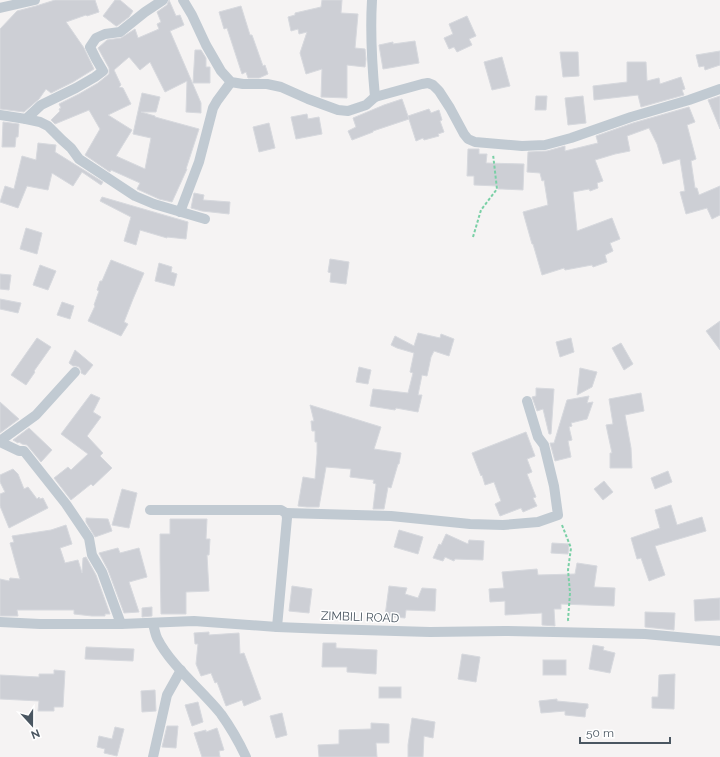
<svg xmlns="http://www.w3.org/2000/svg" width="720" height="757" font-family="Raleway,sans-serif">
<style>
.building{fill:#cdcfd5;stroke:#d7d9de}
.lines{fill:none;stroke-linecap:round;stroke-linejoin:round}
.path{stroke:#7ad0a6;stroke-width:2;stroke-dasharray:3 2;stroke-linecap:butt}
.minor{stroke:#c1cad2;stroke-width:10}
.labels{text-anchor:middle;stroke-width:3;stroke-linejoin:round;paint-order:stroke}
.street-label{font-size:12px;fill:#4a5661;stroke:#fff}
</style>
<rect width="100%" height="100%" fill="#f5f3f3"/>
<g class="building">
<polygon points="55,0 95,0 99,12 87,16 86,15 66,22 84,48 94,69 73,82 51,93 46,89 39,99 24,112 0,109 0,29 17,11 36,6"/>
<polygon points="115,0 120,0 133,11 129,17 117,26 116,26 103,16"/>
<polygon points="169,0 176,16 180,15 184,25 170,31 201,103 201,113 186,112 187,81 165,92 150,62 140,70 129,57 114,70 121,85 119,87 123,88 131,104 108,115 132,130 116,156 145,169 151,138 133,134 142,93 160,97 156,112 141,112 155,116 155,117 199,129 186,169 187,169 172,202 159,199 137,189 140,183 111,170 110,172 85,155 100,129 89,110 55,124 51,120 60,111 59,109 61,108 59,104 79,94 98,83 109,74 109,68 98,48 107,40 121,38 135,29 138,38 159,29 157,24 161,22 157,12 167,5"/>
<polygon points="322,0 342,0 341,13 358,14 355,48 365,49 366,59 365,67 347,65 347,98 321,97 322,69 306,74 300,53 307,32 299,34 298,29 291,31 288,17 295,15 295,13 321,7"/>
<polygon points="241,6 250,35 252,35 263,66 265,65 268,74 259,78 248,78 246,72 242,74 227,28 224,29 219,12"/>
<polygon points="467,16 476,36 469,39 472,45 457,52 454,47 449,49 444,38 453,34 449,24"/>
<polygon points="415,41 419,63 383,69 379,45 393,42 393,44"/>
<polygon points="195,50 201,50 206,58 206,67 210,67 210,83 193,83"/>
<polygon points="720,51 720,65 705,70 704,66 699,67 696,55"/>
<polygon points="560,52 578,52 579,76 563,77"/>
<polygon points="502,57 510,86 492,90 484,62"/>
<polygon points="627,62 646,62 647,81 659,78 660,84 681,77 685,89 682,90 684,95 641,107 638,95 594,100 593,86 627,82"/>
<polygon points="536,96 547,96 546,110 535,110"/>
<polygon points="583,96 586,123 568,125 565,98"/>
<polygon points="720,96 720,129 708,100"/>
<polygon points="402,99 409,119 373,131 373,132 352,140 348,131 356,127 353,118 384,105"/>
<polygon points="689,107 695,122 687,125 696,159 691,161 695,188 697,188 699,195 720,186 720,215 712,219 707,208 686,214 680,192 685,191 680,159 663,164 657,144 649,128 627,136 630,151 615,154 595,160 603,181 597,183 598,188 590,191 589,189 573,192 577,231 612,218 620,239 610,243 613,251 605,255 607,262 593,267 592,265 565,270 564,268 542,275 533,244 532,244 523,212 548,205 544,180 542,181 540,173 527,172 528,152 547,151 565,146 565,151 598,143 596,136 633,123"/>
<polygon points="429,109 431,113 439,110 442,120 440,121 444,132 438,134 439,136 424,140 423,138 416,141 408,116"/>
<polygon points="307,114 308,119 319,117 322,134 296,139 291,117"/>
<polygon points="3,122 19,124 18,137 16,137 15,147 2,147"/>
<polygon points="269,123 275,148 259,152 253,127"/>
<polygon points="38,143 56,145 55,152 103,182 101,185 82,172 73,186 52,173 48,190 27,186 18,208 0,202 5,186 14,189 22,156 36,160"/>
<polygon points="468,149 479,149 479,154 487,154 486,163 524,164 523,190 502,189 498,189 498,186 474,185 474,176 467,176"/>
<polygon points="194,193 204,195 203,200 230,202 229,214 202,211 191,208"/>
<polygon points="102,197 188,222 186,239 167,237 167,238 140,230 136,245 124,241 131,217 100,201"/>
<polygon points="26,228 42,233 37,254 20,249"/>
<polygon points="330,259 349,262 346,284 330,282 331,273 328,272"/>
<polygon points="111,260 144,273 133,299 124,322 128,324 121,336 88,321 95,306 94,305 99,291 97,290 100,281 102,281"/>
<polygon points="159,263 172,267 171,272 177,274 174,286 155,281"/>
<polygon points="40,265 56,271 48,290 33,285"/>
<polygon points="0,274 11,275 9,290 0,289"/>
<polygon points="0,299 21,303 18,313 0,309"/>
<polygon points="62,302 74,306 70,319 57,315"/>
<polygon points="720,321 720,350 706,331"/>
<polygon points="418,333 440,338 441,334 454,339 449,356 434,351 431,357 427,376 422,375 418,395 422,395 418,412 396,408 395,410 370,406 373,389 408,393 413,373 410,372 414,353 397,348 391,345 395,336 414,346"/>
<polygon points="37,338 51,347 34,371 35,372 26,385 11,375"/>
<polygon points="571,338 574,352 560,357 556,342"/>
<polygon points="621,343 633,364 624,370 612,348"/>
<polygon points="75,350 93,365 85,375 81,373 81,370 79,367 76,366 73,366 69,363"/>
<polygon points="359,367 371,370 368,384 356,382"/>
<polygon points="580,368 597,372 592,387 577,395"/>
<polygon points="536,388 554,389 551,434 549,434 543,409 537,411 532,397 536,396"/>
<polygon points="641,393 644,411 625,415 631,448 632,468 610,468 610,453 612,453 606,425 613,424 609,399"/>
<polygon points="91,394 100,398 93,412 101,417 87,436 102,452 103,453 100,456 112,468 93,486 91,484 71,500 54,478 68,467 71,470 88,454 61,434"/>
<polygon points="589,396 587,403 593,402 587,419 571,423 572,426 569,427 572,440 568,441 571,457 555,461 550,443 554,443 567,400"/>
<polygon points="0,402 19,419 0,433"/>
<polygon points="310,405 381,427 374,449 401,453 399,464 398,464 391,488 388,487 384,509 373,509 376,484 373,483 374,480 350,477 351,469 326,467 319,507 307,507 298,506 303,477 315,479 317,454 317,442 315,442 315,431 312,431 311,421 314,421"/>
<polygon points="29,428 52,450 41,462 27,445 22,444 19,442 18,443 13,440"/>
<polygon points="526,432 535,456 527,459 532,472 527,474 536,497 533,498 537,506 523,512 521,508 500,516 495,504 501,501 494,482 485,485 482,475 481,476 472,453"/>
<polygon points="13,469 18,474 24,489 28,487 37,499 39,497 40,499 43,498 48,508 9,528 0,506 0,494 5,492 0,482 0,475"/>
<polygon points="668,471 672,482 655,489 651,478"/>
<polygon points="604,481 613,492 603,500 594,489"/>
<polygon points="122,489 137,493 129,528 112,525"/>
<polygon points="671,505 677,525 702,517 706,531 655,546 665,575 649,581 641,558 637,559 631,538 660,528 655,510"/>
<polygon points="86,518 108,519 112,531 95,537 86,522"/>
<polygon points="170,519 207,519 206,539 210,539 209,555 207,555 209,591 186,592 186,614 161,614 160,559 160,534 170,534"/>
<polygon points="66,525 72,544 60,548 65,563 78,560 82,573 83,558 86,557 96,575 110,614 105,614 105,616 92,616 74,614 74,610 17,610 18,616 0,616 0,579 9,581 10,578 20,579 10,543 14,542 12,536 51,530"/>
<polygon points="399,530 423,537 418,554 394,547"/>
<polygon points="446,534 468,544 469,540 484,541 483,560 455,559 454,561 445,557 443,561 433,558 439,544 441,545"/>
<polygon points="552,543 569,544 568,554 551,553"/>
<polygon points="118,548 120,553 139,548 147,577 129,582 139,612 124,613 108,570 99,553"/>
<polygon points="577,563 597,566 594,587 615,588 614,606 561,604 561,609 554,609 555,626 542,625 542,613 505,615 505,601 490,602 489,589 504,588 502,572 537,569 538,575 575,574"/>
<polygon points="292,586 312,589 309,613 289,611"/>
<polygon points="389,586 407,588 405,594 418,598 422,588 436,589 435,611 406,610 405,618 385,616"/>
<polygon points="720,598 720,620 695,621 694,600"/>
<polygon points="152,607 152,616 142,617 142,608"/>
<polygon points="645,612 675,613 674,630 645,627"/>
<polygon points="209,632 209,635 239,633 240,654 244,653 261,699 244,706 242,700 226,706 217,682 215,683 211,673 201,676 196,664 198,644 195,644 194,633"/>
<polygon points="323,643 336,643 336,648 377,650 376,674 347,672 347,667 322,667"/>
<polygon points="593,645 604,647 603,650 615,653 610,673 589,669"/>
<polygon points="86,647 134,649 133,661 85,659"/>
<polygon points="462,654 480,657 476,682 458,679"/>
<rect x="543" y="660" width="23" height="15"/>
<polygon points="54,670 65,671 63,707 54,707 54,711 38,711 39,701 0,699 0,675 39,677 39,674 54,674"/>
<polygon points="675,674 674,709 652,708 652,697 658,697 659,675"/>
<rect x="379" y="687" width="22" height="11"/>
<polygon points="155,690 156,711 142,712 141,691"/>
<polygon points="557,699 557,701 588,704 588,708 586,709 585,717 565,715 565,711 541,713 539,701"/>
<polygon points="198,702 203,722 192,726 185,705"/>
<polygon points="282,713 287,735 276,738 270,716"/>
<polygon points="412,718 435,722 433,738 424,736 423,757 408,757 408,745"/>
<polygon points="371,723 389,724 389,743 376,743 377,757 319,757 318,745 339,744 339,730 371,729"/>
<polygon points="167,726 178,726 176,748 162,747"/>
<polygon points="115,727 124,729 117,756 104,753 105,749 97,747 99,736 112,739"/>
<polygon points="217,728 224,750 219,751 220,757 202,757 194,733 206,730 206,732"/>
</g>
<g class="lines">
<g class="path">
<polyline points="473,237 481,210 497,189 493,154"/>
<polyline points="562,525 571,548 568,570 570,593 568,620 569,622"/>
</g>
<g class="minor">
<polyline points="183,0 192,15 206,45 221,71 231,82 243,84 267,84 281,87 308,99 338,110 348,111 366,105 375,97 422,84 428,83 433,85 439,91 450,108 464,134 468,139 475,142 522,146 545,145 571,138 631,117 689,100 720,89"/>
<path d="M372,0C370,33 372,65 375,97"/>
<polyline points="0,8 35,0"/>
<polyline points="0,115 26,119 41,105 76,88 95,77 103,71 96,59 90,47 96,38 105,34 120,32 145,12 163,0"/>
<polyline points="26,119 40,122 48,126 62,140 71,148 79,159 135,196 154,204 205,219"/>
<polyline points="180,212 199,162 213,108 217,101 231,82"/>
<polyline points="0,441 36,415 75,372"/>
<polyline points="0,442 19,451 24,451 66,504 89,538 92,555 102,572 121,624"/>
<polyline points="150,510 281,510 286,513 287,518 277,627"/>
<polyline points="286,513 391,516 470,524 503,525 538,522 558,515 554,486 544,445 538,437 527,401"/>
<polyline points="0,622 40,624 121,624 194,621 277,627 327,629 430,632 505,631 645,634 720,641"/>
<path d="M153,623C154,628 155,633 157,638C171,666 202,690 221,714C231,728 239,742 246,757"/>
<polyline points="153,757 167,695 181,670"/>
</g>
</g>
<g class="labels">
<g class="street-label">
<text transform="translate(360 617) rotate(2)" y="4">ZIMBILI ROAD</text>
</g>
</g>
<g transform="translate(32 725) rotate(159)" stroke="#ffffff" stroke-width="3" paint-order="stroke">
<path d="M0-3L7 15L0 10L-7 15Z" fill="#4a5661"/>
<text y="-6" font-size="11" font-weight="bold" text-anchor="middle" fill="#4a5661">N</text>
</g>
<path d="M580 737v6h90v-6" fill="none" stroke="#4a5661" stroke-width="2"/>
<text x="586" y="737" font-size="12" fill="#4a5661" stroke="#ffffff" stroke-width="3" paint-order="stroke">50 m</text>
</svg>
